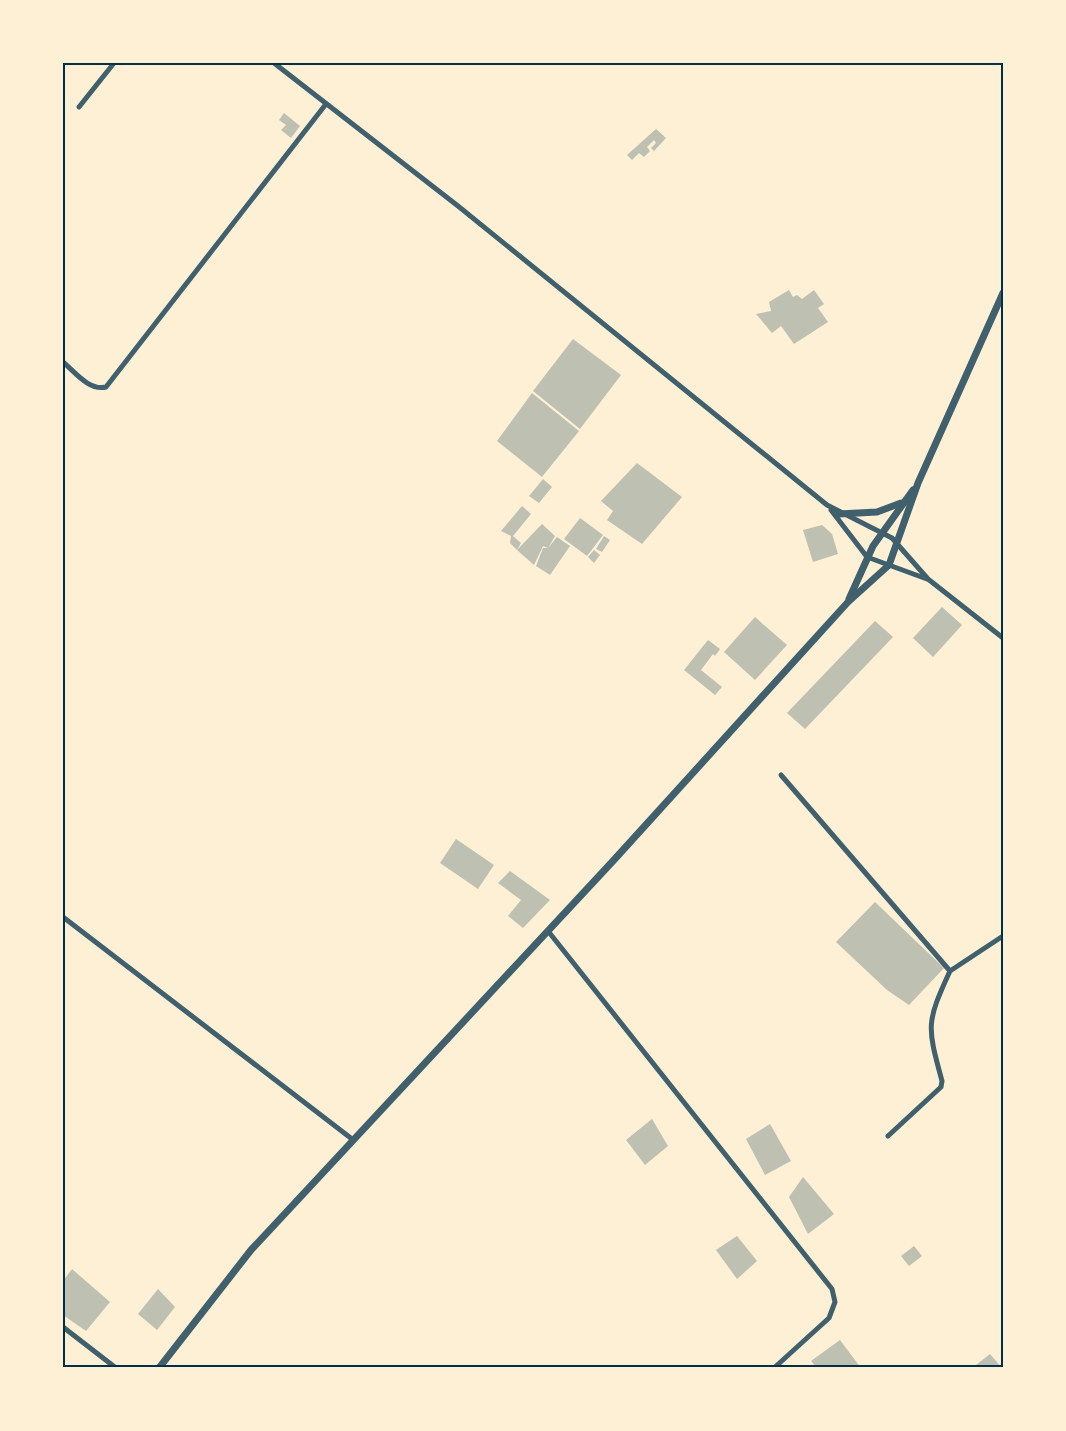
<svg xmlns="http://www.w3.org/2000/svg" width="1066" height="1431" font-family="'Open Sans',sans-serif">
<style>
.building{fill:#bec0b2}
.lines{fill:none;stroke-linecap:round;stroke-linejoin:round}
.minor{stroke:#3f606c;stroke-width:5}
.tertiary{stroke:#3f606c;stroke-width:7}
.neatline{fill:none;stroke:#003049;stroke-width:2}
</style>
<rect width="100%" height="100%" fill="#fdf0d5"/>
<g class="building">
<polygon points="284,113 300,126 291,138 281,130 286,125 279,120"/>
<polygon points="656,129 666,138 654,151 651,148 656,143 654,140 647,147 650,151 644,157 639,153 632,160 627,155"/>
<polygon points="789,290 793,297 797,295 802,299 814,290 824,304 818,308 828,322 794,344 781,326 772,333 756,314 771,311 769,302"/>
<polygon points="573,339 621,375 580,429 533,391"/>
<polygon points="532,393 579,431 542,477 497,441"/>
<polygon points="637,463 682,497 642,544 607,520 613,511 601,501"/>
<polygon points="543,479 552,487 539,503 529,496"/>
<polygon points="522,506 531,514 513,536 521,543 517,550 510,543 511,536 501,531"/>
<polygon points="580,518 603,535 587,556 564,539"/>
<polygon points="542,524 555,536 548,548 557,537 570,546 550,575 536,566 543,548 548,548 543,546 545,542 534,565 517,550"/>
<polygon points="822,525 832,534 838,554 813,562 803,530"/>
<polygon points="604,536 610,540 602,552 596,549"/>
<polygon points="594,550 600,555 594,563 588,557"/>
<polygon points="942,607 962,625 933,657 913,638"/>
<polygon points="755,617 787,645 755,680 724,652"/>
<polygon points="875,621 893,637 805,729 787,713"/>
<polygon points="708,640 720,649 715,656 713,654 701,670 722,687 715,695 684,670"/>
<polygon points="456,839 494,865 478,889 440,863"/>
<polygon points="510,871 550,900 523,928 508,916 521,900 498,883"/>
<polygon points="875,902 944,968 909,1005 887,990 836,942"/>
<polygon points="652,1119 668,1146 645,1165 626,1140"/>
<polygon points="770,1124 791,1161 765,1175 746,1139"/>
<polygon points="803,1177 834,1214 808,1234 789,1197"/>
<polygon points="737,1236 757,1261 737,1279 716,1250"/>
<polygon points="914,1246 922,1256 909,1266 901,1256"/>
<polygon points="72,1269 110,1302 86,1331 63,1315 63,1281"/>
<polygon points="158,1289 175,1307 157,1330 138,1314"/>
<polygon points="840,1340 861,1368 817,1368 811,1361"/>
<polygon points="990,1354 1002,1368 978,1368 976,1365"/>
</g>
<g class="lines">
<g class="minor">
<polyline points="274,63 458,206 827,505 892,538 928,579 1003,638"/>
<polyline points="79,107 114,63"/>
<path d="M63,362C75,372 89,391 106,387L326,104"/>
<polyline points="831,510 867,557 927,579"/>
<polyline points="781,775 950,971 1003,936"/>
<polyline points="63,917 352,1139"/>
<polyline points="548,931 832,1289 835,1302 829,1318 774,1368"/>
<path d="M888,1136L941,1087L942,1081C927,1026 926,1023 950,971"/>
<polyline points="63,1327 116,1368"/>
</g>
<g class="tertiary">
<polyline points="839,514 877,512 901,503"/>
<polyline points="849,599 873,546 913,490"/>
<polyline points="159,1368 251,1250 613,861 848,602 889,565 918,483 1003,293"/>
</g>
</g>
<rect width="1066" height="1431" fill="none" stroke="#fdf0d5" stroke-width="129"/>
<rect x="64" y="64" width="938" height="1302" class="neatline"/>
</svg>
